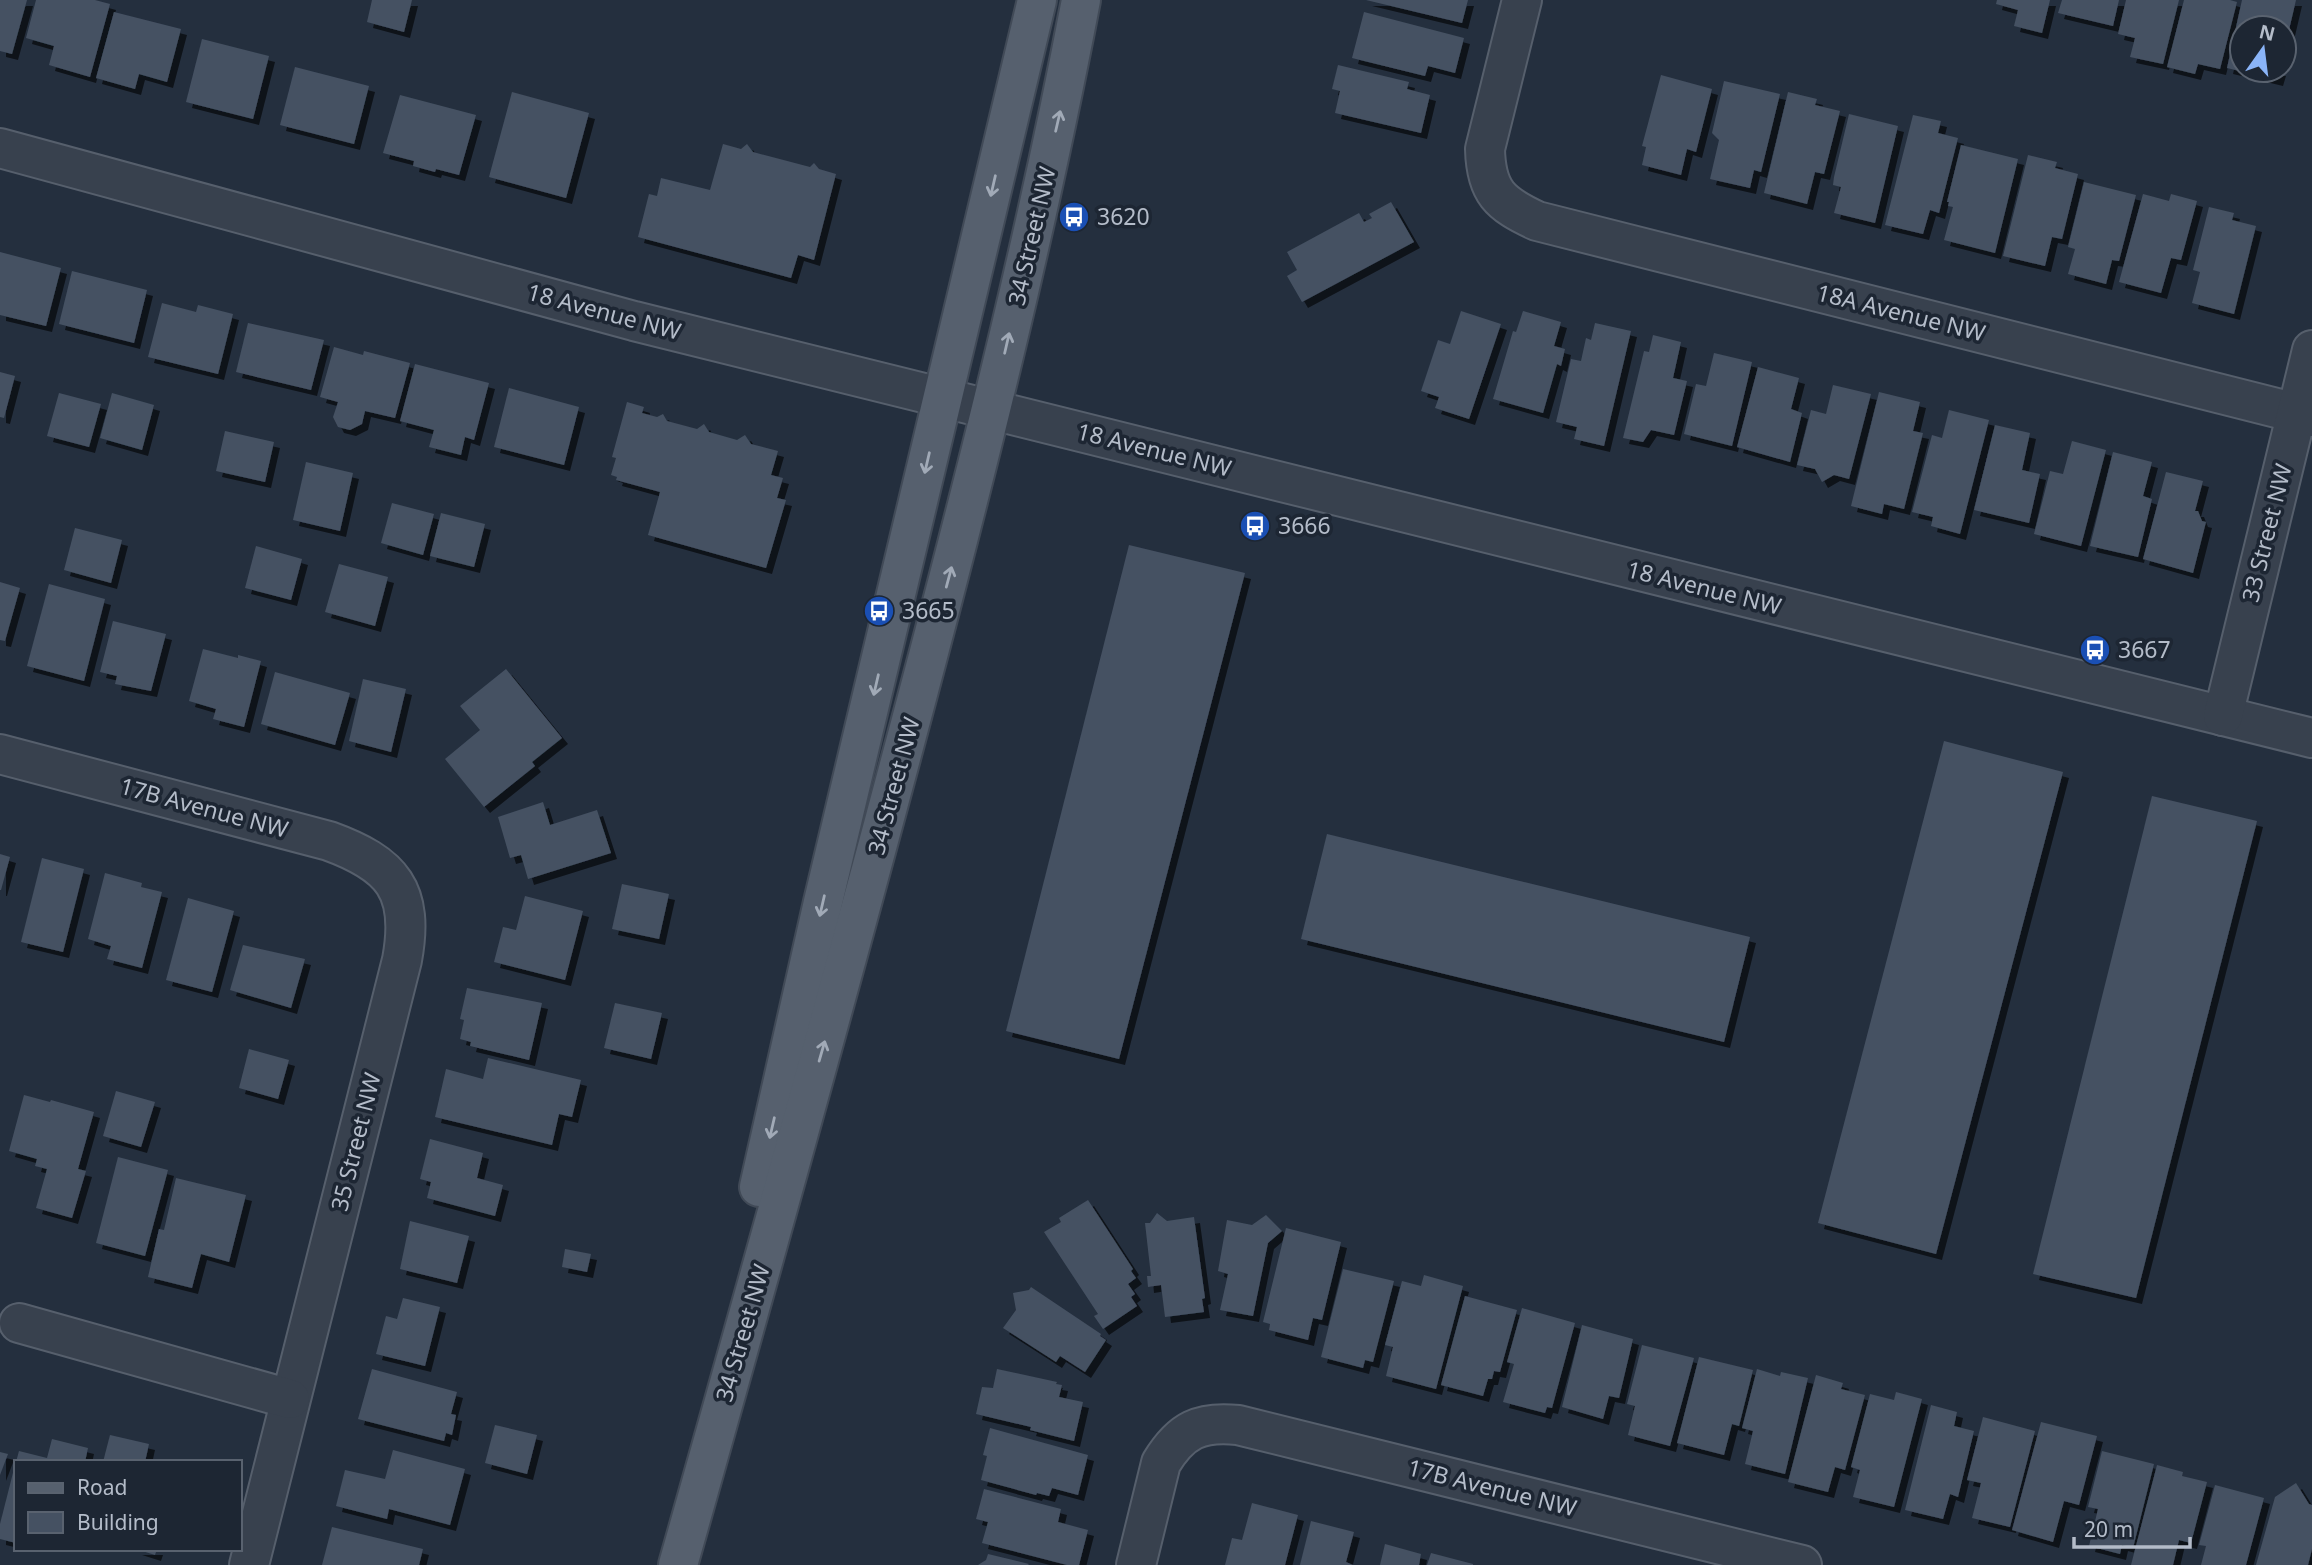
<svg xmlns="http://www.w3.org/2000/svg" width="2312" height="1565" font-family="'Noto Sans',sans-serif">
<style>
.building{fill:#455162;filter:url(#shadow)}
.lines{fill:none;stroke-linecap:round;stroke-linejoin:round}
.minor-casing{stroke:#565f6c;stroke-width:42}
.major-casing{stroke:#414a57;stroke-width:42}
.minor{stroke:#38414e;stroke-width:38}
.major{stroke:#56606e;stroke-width:38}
.oneway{stroke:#a1aab7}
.labels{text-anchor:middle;stroke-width:7;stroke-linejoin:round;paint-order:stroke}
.poi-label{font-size:23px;fill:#b4bcc9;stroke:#1d2633;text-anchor:start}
.street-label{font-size:23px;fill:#b4bcc9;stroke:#1d2633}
</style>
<defs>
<filter id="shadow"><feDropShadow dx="6" dy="6" stdDeviation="0" flood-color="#0009"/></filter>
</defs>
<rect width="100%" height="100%" fill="#242f3e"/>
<g class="building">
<polygon points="0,0 27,0 12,54 0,51"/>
<polygon points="36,0 95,0 110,4 90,77 49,65 54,46 26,38"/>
<polygon points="372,0 412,0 404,32 367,22"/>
<polygon points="1366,0 1468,0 1462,23"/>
<polygon points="1997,0 2050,0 2042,33 2014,26 2018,10 1996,4"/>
<polygon points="2062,0 2119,0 2113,26 2058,13"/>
<polygon points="2126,0 2179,0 2163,64 2130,57 2135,38 2118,34"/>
<polygon points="2184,0 2230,0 2237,2 2220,69 2198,64 2195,74 2167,67"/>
<polygon points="2242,0 2296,0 2285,47 2284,28 2242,28 2242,70 2280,70 2277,80 2227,68"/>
<polygon points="114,12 181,29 167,82 139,74 135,89 96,78"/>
<polygon points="1364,12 1464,38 1455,73 1428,66 1425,76 1352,58"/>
<polygon points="202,39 269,56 253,119 186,102"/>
<polygon points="1338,65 1409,82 1407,89 1430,95 1421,133 1335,113 1340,91 1332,89"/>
<polygon points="295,67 369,86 354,144 280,125"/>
<polygon points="1661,75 1712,89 1696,152 1687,149 1681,175 1642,165 1646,147 1642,146"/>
<polygon points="1724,81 1780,94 1761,172 1754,170 1750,188 1710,179 1719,140 1712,133"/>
<polygon points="512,92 589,113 566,198 489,177"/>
<polygon points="1788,92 1817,99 1815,105 1840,111 1824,174 1815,172 1807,204 1764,193"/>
<polygon points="400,95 476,115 459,175 436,169 435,172 413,166 414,161 383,153"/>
<polygon points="1849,114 1898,126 1875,223 1834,213 1841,187 1833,185 1834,177"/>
<polygon points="1913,115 1941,121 1938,133 1958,138 1939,213 1930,210 1923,234 1885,225"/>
<polygon points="723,144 741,149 747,144 753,152 810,167 814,163 819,169 836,174 814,260 798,255 791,278 638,237 649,194 657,196 661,178 710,190"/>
<polygon points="1961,145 2018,159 1995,253 1944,240 1953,207 1948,206 1949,202 1947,202"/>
<polygon points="2028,155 2057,162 2055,168 2078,174 2062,239 2052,237 2045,266 2003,256"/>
<polygon points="2084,182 2136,195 2119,261 2112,260 2106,284 2068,274 2075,249 2068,247"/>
<polygon points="2143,194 2169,201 2171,194 2197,201 2181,260 2171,258 2161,293 2119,282"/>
<polygon points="1391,202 1414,242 1302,302 1287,276 1297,270 1287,252 1359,213 1364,222 1372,218 1369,214"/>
<polygon points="2209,207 2234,213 2232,220 2256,226 2234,314 2192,303 2200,272 2193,270"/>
<polygon points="0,252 61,268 46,326 0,315"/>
<polygon points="72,271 147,290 134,343 59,324"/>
<polygon points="162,303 196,312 198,305 233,314 218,374 148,357"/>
<polygon points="1461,311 1501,324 1469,419 1435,408 1439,397 1421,391 1438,340 1450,344"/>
<polygon points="1523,311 1561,322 1554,346 1565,349 1561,366 1557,364 1543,413 1493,399 1513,331 1516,332"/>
<polygon points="248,323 324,340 311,390 236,372"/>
<polygon points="1595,323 1631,331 1604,446 1574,439 1577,427 1556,422 1571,359 1581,361 1586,338 1591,340"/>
<polygon points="1653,335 1681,342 1673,378 1687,381 1674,435 1651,430 1643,442 1623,438 1644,351 1649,352"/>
<polygon points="334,347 363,355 364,351 410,363 395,418 365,411 362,424 350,430 338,427 333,417 338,402 320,397"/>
<polygon points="1714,353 1752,362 1732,446 1684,434 1696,384 1706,386"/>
<polygon points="415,364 489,383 474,440 465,437 461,455 429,447 434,430 400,421"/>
<polygon points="1758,367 1799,378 1791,409 1802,413 1790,462 1737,447"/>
<polygon points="0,372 15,376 4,418 0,417"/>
<polygon points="1833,385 1871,394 1849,479 1834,475 1822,482 1815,469 1797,465 1811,410 1826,414"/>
<polygon points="509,388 579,407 564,465 494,447"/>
<polygon points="1879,392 1920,402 1913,431 1923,433 1904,509 1884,504 1882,514 1851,506"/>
<polygon points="59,393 101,404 89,447 47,436"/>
<polygon points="112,393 154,405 142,450 100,438"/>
<polygon points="627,402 644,407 642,413 657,417 663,414 667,421 697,429 704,424 709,432 737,440 745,435 751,444 778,451 771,475 783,478 777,498 786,500 766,568 648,535 660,492 616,480 617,477 611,475 616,458 612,457"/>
<polygon points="1949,410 1989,420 1960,534 1931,526 1933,517 1912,512 1932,435 1942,438"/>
<polygon points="1995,425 2030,433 2022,470 2040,474 2029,523 1974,510"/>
<polygon points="225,431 274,442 265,482 216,471"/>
<polygon points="2072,441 2106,450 2081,546 2034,534 2050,471 2063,474"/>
<polygon points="2113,452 2152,462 2143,496 2152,499 2138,557 2090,546"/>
<polygon points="306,462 353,473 340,531 293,520"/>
<polygon points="2166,472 2203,481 2195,511 2198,511 2202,521 2206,522 2193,573 2143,559"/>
<polygon points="392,503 434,514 423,555 381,543"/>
<polygon points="441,513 485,524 474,567 430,556"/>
<polygon points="75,528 122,540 111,583 64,570"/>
<polygon points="1129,545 1245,573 1119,1059 1006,1031"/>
<polygon points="256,546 302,559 291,600 245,588"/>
<polygon points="339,564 388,577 375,626 325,612"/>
<polygon points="0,582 20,588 5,641 0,640"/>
<polygon points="49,584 105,599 84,681 27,666"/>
<polygon points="113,621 166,634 151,691 115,684 117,676 100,672"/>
<polygon points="203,649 238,658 238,655 261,661 244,727 213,719 216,709 189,701"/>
<polygon points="506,669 562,738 532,762 535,766 484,807 445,759 480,730 460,706"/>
<polygon points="275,672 350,693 335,745 261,724"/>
<polygon points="363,679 406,689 391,752 349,741"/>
<polygon points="1944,741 2063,772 1936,1254 1818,1223"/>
<polygon points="2152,796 2257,821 2136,1298 2033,1274"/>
<polygon points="543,802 550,825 597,810 611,853 528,879 521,855 510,858 498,817"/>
<polygon points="1327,834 1750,937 1724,1042 1301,939"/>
<polygon points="0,854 10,857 1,890 0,890"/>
<polygon points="42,858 84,869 63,952 21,942"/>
<polygon points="105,873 142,883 141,887 162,892 142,968 107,959 111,946 88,939"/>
<polygon points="622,884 669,894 659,939 612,929"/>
<polygon points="525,896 583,911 565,980 494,962 503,927 516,930"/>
<polygon points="188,898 234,911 212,992 166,980"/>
<polygon points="243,945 305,959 291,1008 230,990"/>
<polygon points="467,988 542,1003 529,1060 470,1046 471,1042 460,1039 464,1020 460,1019"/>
<polygon points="615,1003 662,1013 651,1059 604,1048"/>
<polygon points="249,1049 289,1060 278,1099 239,1088"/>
<polygon points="488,1058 581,1080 572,1117 559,1114 552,1145 435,1117 446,1069 483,1079"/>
<polygon points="116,1091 155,1102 141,1147 103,1136"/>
<polygon points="24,1095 50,1102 51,1100 94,1112 78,1169 86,1171 72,1218 36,1208 47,1169 35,1166 37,1159 9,1151"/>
<polygon points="430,1139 483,1153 477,1178 503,1185 495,1216 427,1198 431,1182 420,1179"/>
<polygon points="118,1157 168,1170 145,1256 96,1243"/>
<polygon points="176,1178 246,1195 229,1262 201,1254 192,1288 148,1277 159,1229 164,1230"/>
<polygon points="1088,1200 1133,1269 1131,1271 1136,1278 1128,1284 1135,1294 1131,1297 1137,1306 1103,1329 1094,1316 1098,1314 1044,1232 1061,1222 1059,1218"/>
<polygon points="1157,1213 1167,1221 1194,1217 1205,1298 1202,1299 1204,1312 1165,1317 1161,1285 1148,1287 1147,1276 1151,1276 1145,1223 1150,1223"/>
<polygon points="1266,1215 1282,1231 1268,1243 1253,1316 1220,1310 1228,1274 1218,1271 1227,1220 1252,1225"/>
<polygon points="410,1221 469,1236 457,1283 400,1269"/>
<polygon points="1286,1228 1341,1242 1322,1320 1313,1318 1308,1340 1269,1330 1270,1324 1263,1322"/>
<polygon points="565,1249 591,1254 587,1272 562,1267"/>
<polygon points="1343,1269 1394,1281 1373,1362 1365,1360 1363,1368 1321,1357"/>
<polygon points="1424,1275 1463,1286 1436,1389 1386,1376 1393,1347 1385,1345 1402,1281 1421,1286"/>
<polygon points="1031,1287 1101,1334 1100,1336 1106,1340 1085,1372 1060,1356 1056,1362 1003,1328 1016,1310 1013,1293 1029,1290"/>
<polygon points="1465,1296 1517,1310 1500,1372 1494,1371 1492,1379 1488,1379 1483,1396 1441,1385"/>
<polygon points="403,1298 440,1307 425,1366 376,1354 386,1316 397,1319"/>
<polygon points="1522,1308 1575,1323 1552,1408 1547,1407 1545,1413 1503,1402 1514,1364 1507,1362"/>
<polygon points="1582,1325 1633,1339 1619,1398 1609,1396 1603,1419 1562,1407"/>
<polygon points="1642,1345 1694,1358 1670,1446 1628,1435 1635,1406 1627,1404"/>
<polygon points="1699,1357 1753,1370 1739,1426 1732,1424 1724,1455 1677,1443"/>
<polygon points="372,1369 457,1392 451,1414 456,1415 452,1435 446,1433 444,1441 358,1419"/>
<polygon points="997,1369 1057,1382 1056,1384 1062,1385 1059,1397 1083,1402 1074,1441 1030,1430 1031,1427 976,1414 982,1387 993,1388"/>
<polygon points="1757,1369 1780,1376 1781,1372 1808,1378 1785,1474 1745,1464 1753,1431 1742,1428"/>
<polygon points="1816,1375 1843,1383 1841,1389 1865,1395 1845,1470 1835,1467 1828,1492 1788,1482"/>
<polygon points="1896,1392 1922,1399 1894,1507 1853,1497 1860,1470 1851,1467 1870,1394 1894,1400"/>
<polygon points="1931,1405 1957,1412 1954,1426 1974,1431 1958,1497 1950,1494 1943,1519 1905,1510"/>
<polygon points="1983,1417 2035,1431 2010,1527 1972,1518 1981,1483 1967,1480"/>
<polygon points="2041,1422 2097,1436 2079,1505 2064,1501 2053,1542 2012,1530"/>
<polygon points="495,1425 537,1435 527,1474 485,1463"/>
<polygon points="990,1428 1088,1455 1078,1495 1052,1488 1049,1496 1037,1493 1036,1495 981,1480 987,1456 983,1455"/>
<polygon points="110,1435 149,1444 145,1462 103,1462"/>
<polygon points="52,1439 88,1448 85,1462 16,1462 19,1451 47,1458"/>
<polygon points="393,1450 465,1469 450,1525 389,1509 387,1519 336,1506 345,1470 385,1479"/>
<polygon points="2102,1451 2154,1464 2133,1548 2122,1545 2120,1554 2089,1546 2098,1509 2088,1507"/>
<polygon points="0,1452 8,1454 0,1475"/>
<polygon points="15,1465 16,1465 16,1543 0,1539 0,1524"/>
<polygon points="2157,1465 2183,1472 2182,1476 2207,1482 2191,1543 2179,1540 2173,1565 2131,1565"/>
<polygon points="2296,1483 2309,1504 2312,1505 2312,1549 2308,1565 2256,1565 2275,1497"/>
<polygon points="2215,1485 2264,1498 2246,1565 2201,1565 2206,1546 2199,1545"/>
<polygon points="984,1489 1061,1509 1058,1522 1088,1530 1079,1565 1067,1565 982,1543 988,1522 976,1519"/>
<polygon points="1252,1503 1298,1515 1285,1565 1225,1565 1232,1538 1242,1540"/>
<polygon points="1311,1521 1354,1532 1346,1562 1353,1565 1300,1565"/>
<polygon points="332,1527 423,1549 419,1565 322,1565"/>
<polygon points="1385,1544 1421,1554 1419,1565 1380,1565"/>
<polygon points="136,1549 157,1549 155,1555"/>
<polygon points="1431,1553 1473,1564 1473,1565 1427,1565"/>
<polygon points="988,1554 1029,1564 1028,1565 978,1565 986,1560"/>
</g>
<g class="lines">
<g class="minor-casing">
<g id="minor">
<path d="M1522,0L1485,149C1486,192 1500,204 1537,221L2312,417"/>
<polyline points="0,148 634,321 2312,738"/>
<polyline points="2223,716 2312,350"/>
<path d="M0,754L329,841C392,864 415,890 402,960L249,1565"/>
<polyline points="19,1323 290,1399"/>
<path d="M1136,1565L1161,1463C1181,1430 1200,1421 1238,1425L1802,1565"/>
</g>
</g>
<g class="major-casing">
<g id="major">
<polyline points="759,1187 823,902 1037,0"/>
<path d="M678,1565C763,1263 848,960 928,656C985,439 1039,221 1081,0"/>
</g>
</g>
<use href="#minor" class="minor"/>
<use href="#major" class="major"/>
</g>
<defs><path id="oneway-shaft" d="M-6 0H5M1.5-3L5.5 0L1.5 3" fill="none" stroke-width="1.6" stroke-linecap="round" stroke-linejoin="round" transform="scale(1.75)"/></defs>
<g class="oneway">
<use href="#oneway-shaft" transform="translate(1058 121) rotate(-77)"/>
<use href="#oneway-shaft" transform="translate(993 186) rotate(103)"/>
<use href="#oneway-shaft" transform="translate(1007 343) rotate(-77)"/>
<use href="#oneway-shaft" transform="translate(927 463) rotate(103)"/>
<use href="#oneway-shaft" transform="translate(949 577) rotate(-75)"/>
<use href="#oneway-shaft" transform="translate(876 685) rotate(103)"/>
<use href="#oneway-shaft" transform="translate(822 906) rotate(103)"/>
<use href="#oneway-shaft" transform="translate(822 1051) rotate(-74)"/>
<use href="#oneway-shaft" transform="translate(772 1128) rotate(103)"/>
</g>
<defs>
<g id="bus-disc" transform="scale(1.575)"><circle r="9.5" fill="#1a4fb4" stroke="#1d2633"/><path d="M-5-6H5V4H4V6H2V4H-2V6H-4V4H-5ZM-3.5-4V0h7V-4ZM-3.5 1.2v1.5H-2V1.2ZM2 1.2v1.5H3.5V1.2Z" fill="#fff"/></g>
</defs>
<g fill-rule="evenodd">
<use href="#bus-disc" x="1074" y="217"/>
<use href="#bus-disc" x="1255" y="526"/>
<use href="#bus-disc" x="879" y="611"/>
<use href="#bus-disc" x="2095" y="650"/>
</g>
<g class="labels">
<g class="poi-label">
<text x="1097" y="225">3620</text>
<text x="1278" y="534">3666</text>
<text x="902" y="619">3665</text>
<text x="2118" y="658">3667</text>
</g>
<g class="street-label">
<text transform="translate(1032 236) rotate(-77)" y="8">34 Street NW</text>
<text transform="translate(604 312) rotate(15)" y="8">18 Avenue NW</text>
<text transform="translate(1901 313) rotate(14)" y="8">18A Avenue NW</text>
<text transform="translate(1154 450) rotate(14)" y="8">18 Avenue NW</text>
<text transform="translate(2267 533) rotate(-76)" y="8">33 Street NW</text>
<text transform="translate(1704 588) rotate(14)" y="8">18 Avenue NW</text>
<text transform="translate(894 786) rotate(-75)" y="8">34 Street NW</text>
<text transform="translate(204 808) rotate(15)" y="8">17B Avenue NW</text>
<text transform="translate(356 1142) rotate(-76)" y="8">35 Street NW</text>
<text transform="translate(743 1333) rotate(-74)" y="8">34 Street NW</text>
<text transform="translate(1492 1488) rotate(14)" y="8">17B Avenue NW</text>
</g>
</g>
<rect x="14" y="1460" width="228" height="91" fill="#1d2633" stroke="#59626f" stroke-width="2"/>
<rect x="28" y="1483" width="35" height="10" fill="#56606e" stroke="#59626f" stroke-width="2"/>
<text x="77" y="1495" font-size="21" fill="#b4bcc9">Road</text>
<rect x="28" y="1512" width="35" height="21" fill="#455162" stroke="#59626f" stroke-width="2"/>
<text x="77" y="1530" font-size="21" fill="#b4bcc9">Building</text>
<g transform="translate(2263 49) rotate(14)"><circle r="33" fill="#1d2633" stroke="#59626f" stroke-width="2"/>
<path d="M0-5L12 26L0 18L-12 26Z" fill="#8ab4f8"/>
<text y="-10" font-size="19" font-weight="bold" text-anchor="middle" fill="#b4bcc9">N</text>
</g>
<path d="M2074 1537v10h116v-10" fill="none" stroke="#b4bcc9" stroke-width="3.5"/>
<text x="2084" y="1537" font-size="21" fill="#b4bcc9" stroke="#1d2633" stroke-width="5" paint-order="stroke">20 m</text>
</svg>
